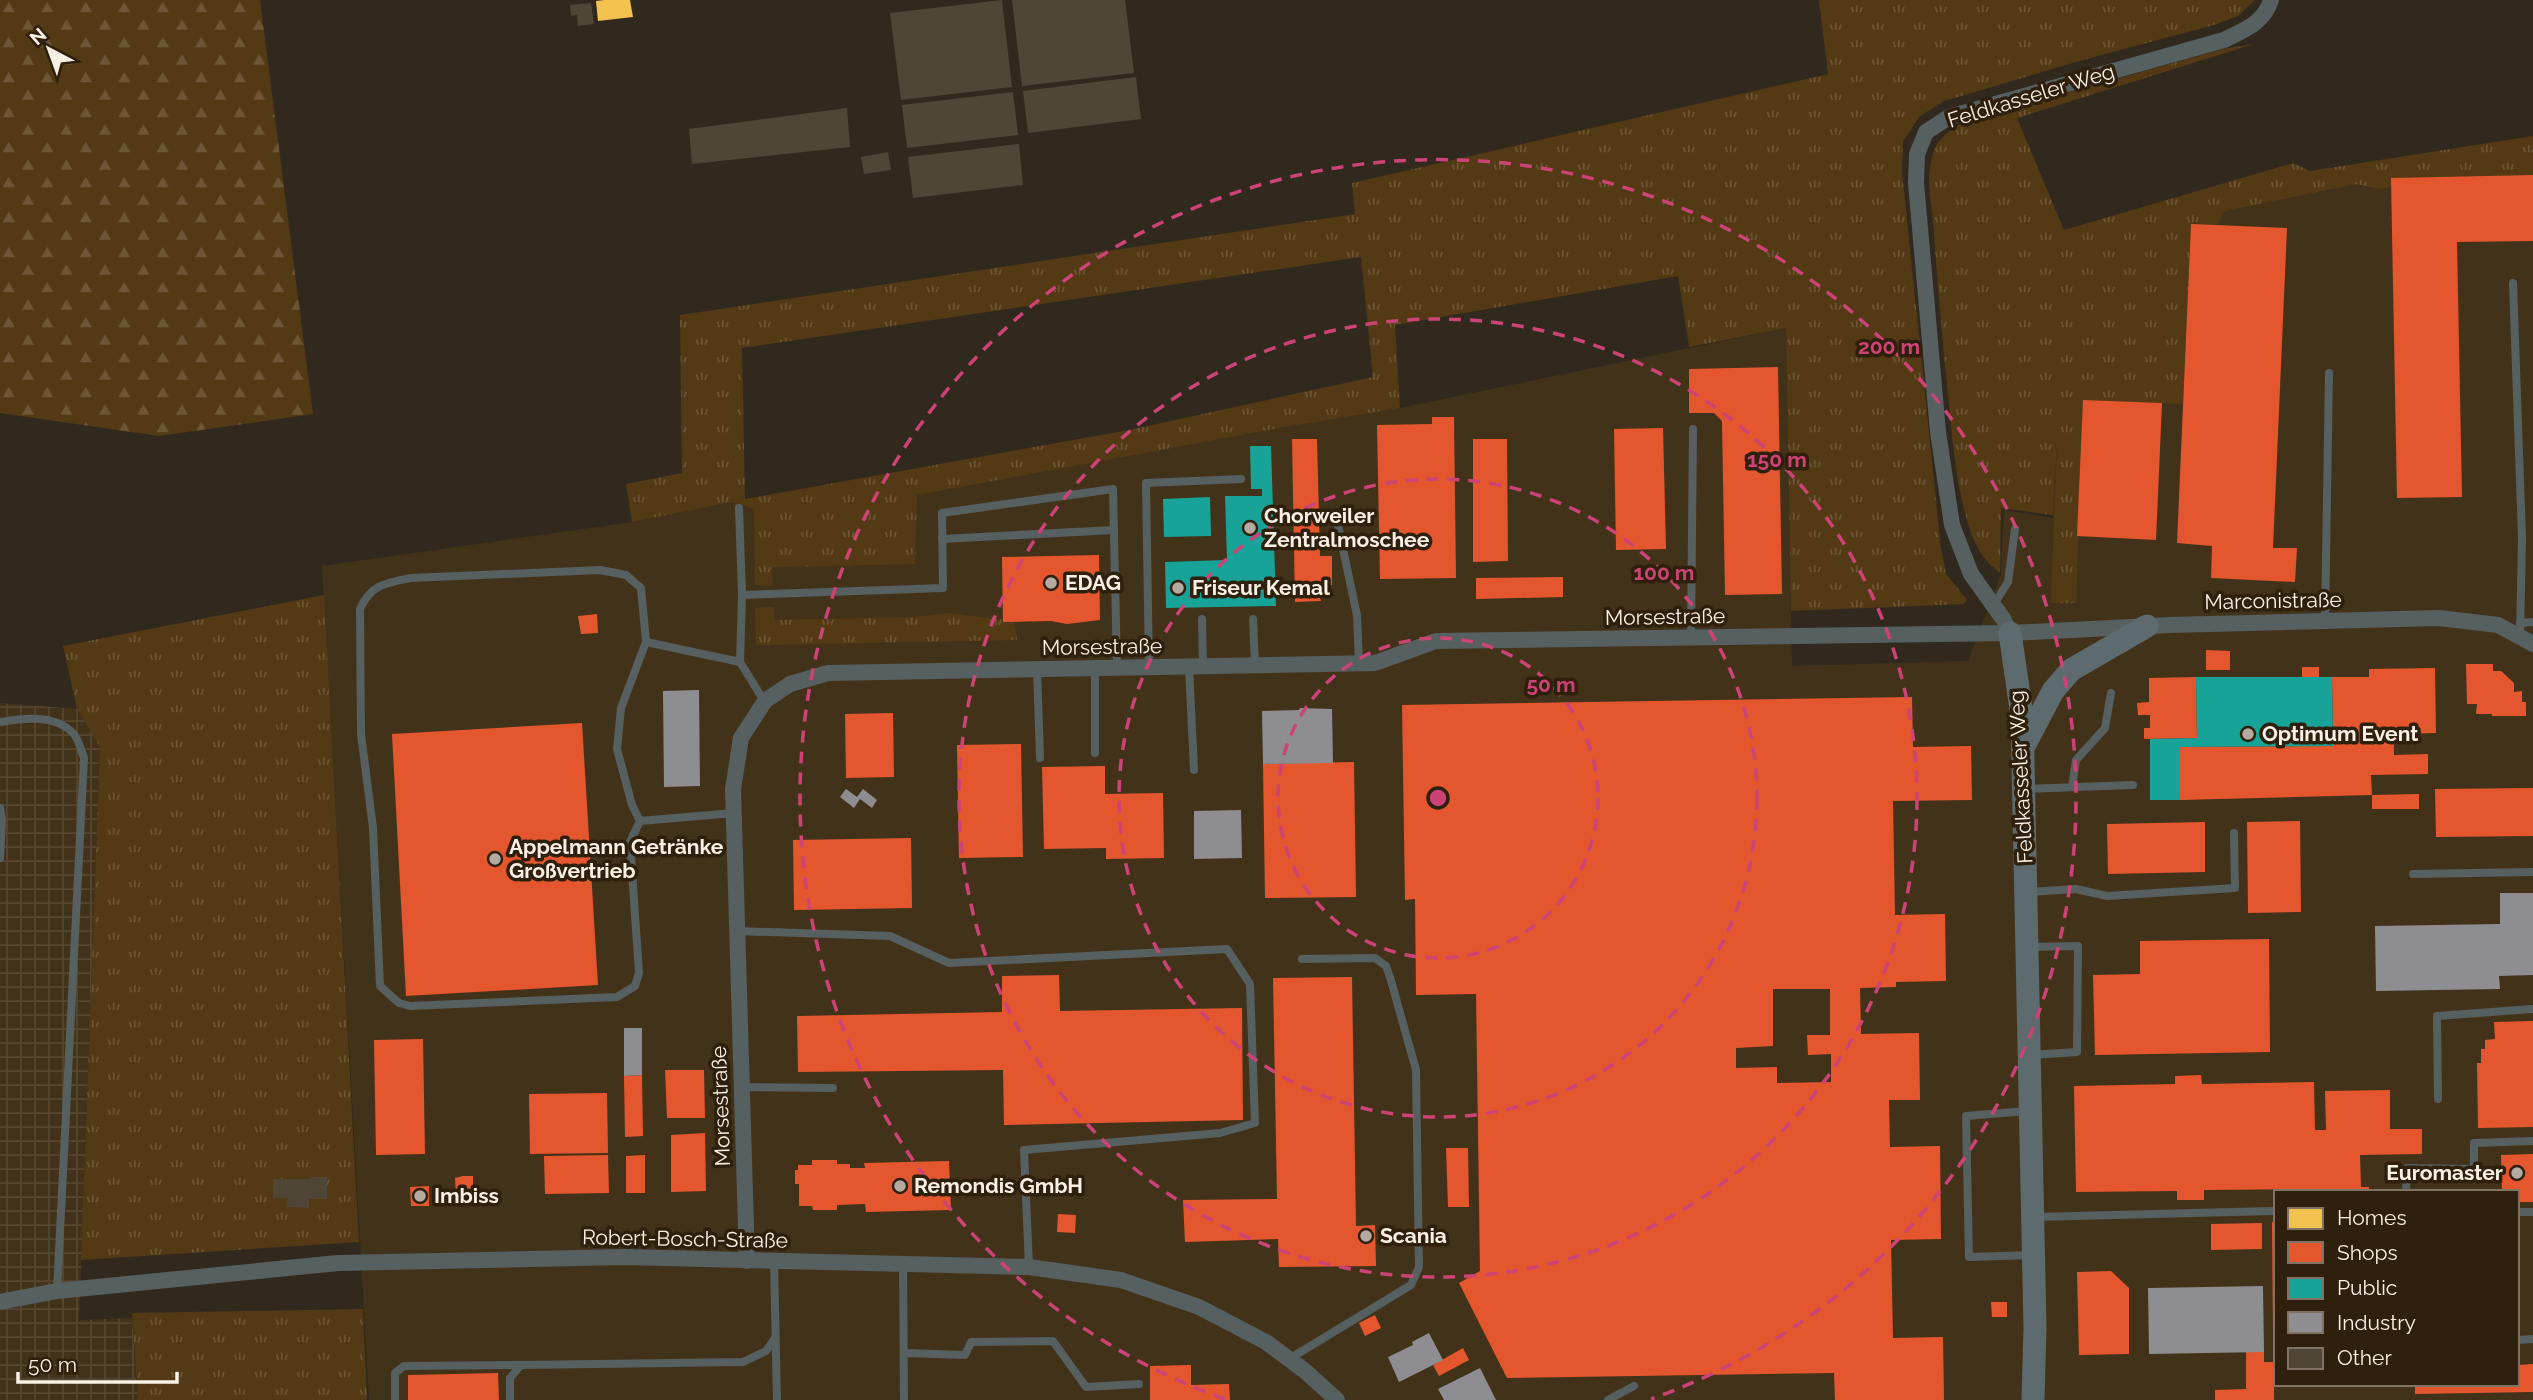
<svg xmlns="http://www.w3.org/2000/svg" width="2533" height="1400" font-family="Raleway,sans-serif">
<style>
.built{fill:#43321a;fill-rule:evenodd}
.industrial{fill:url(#industrial-grid)}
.grass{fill:url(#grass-tufts);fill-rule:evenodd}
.forest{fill:url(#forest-firs)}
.homes{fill:#f2c14e}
.shops{fill:#e4572e;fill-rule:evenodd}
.public{fill:#17a398}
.industry{fill:#8d8d92}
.building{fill:#504637}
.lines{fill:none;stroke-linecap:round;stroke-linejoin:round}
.lane{stroke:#566061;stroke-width:8}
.street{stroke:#566061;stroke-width:16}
.secondary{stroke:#5e6b6e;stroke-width:23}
.ring{fill:none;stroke:#cd4376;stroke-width:3.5;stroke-dasharray:12 9}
.poi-dot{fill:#b4aa9f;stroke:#2f200d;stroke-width:2.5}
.labels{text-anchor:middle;stroke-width:7;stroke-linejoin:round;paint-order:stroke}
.street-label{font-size:21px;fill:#faf0e4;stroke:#2f200d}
.poi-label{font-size:21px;font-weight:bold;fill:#faf0e4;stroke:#2f200d;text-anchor:start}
.centre{fill:#cd4376;stroke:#2f200d;stroke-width:3.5}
.ring-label{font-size:21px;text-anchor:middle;font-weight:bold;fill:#cd4376;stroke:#2f200d;stroke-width:7;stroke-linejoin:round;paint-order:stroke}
</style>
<defs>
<pattern id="industrial-grid" width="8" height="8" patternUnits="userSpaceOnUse" patternTransform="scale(1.75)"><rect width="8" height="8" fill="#43321a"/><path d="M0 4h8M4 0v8" fill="none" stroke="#564630"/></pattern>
<pattern id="grass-tufts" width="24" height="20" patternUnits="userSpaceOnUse" patternTransform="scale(1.75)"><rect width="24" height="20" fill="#533914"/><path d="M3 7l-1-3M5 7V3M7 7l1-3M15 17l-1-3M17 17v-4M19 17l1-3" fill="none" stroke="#6d5636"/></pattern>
<pattern id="forest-firs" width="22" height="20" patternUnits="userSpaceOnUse" patternTransform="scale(1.75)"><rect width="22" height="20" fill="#533914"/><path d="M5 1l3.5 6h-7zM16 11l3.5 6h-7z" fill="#6d5636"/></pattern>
</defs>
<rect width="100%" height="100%" fill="#31291e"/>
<path class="built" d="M2533,144V1400H369L322,566L632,522L732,502L754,509L1400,408L1786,328L1792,666L1968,661L2001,574L2004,510L2053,518L2064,230ZM2276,1192H2517V1384H2276Z"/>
<polygon class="industrial" points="0,703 77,709 100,746 79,1320 132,1318 138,1400 0,1400"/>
<g class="grass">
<path d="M1819,0H2255L2238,16L2214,25L2083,60L1944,101L1920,116L1903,141L1902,172L1941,548L1946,574L1967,600L1963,604L1791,611L1786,328L1689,347L1678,276L1395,325L1400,408L1284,427L917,495L915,564L773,567L772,586L755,585L754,509L732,502L632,522L626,484L682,473L680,315L1355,214L1352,183L1828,74ZM1361,257L1373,377L1129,430L745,499L742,348Z"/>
<path d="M2254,44L2017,118L2064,230L2293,163L2310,171L2533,136V175L2392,178V186L2381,189L2356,184L2225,211L2217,225L2191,224L2183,404L2083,400L2076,603H2051L2057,438L2053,515L2001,508L2000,573C1985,561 1976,549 1970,530C1957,490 1953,447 1949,404C1943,348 1938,291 1934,235C1933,210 1926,184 1931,161C1935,141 1947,131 1964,122L2223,49Z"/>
<polygon points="324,595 359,1242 81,1260 100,747 77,709 63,646"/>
<polygon points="774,607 775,620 914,617 948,613 1014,621 1017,640 756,645 755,608"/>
<polygon points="363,1309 367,1400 138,1400 132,1313"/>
</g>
<polygon class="forest" points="0,0 260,0 313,414 159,436 0,413"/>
<polygon class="homes" points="604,0 630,0 633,17 598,21 596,1"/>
<g class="shops">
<polygon points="2533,175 2533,241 2457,242 2462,497 2397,498 2391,178"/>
<polygon points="2191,224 2287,228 2273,548 2297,548 2295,582 2211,578 2212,546 2177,543"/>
<polygon points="1778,367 1782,594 1725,595 1722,421 1714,413 1689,413 1689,369"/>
<polygon points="2083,400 2162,403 2156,540 2077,536"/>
<polygon points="1432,417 1454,417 1456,578 1380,579 1377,425 1432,424"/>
<polygon points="1663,428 1666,549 1616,550 1614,429"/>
<polygon points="1292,439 1317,439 1320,556 1332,556 1332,585 1324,585 1324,597 1320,597 1321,601 1295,602"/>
<polygon points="1473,439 1507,439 1508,561 1473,562"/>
<polygon points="1099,555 1100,620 1067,624 1051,621 1003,622 1002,557"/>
<polygon points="1563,577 1563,597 1476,599 1476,578"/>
<polygon points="597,614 598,633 581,634 578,616"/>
<polygon points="2206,650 2230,651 2230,670 2206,670"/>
<polygon points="2466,664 2493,664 2493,671 2501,671 2514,683 2514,692 2522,691 2522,702 2526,702 2526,716 2492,716 2492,714 2476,714 2477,704 2467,704"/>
<rect x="2302" y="667" width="17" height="10"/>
<polygon points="2435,668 2436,733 2394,734 2394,755 2428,754 2428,774 2371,775 2372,795 2180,800 2180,747 2333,746 2332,677 2369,677 2369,669"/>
<polygon points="2196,677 2197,738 2144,739 2144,728 2150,728 2150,715 2138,715 2137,703 2149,702 2149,678"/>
<path d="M1912,697L1913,747L1971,746L1972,800L1893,801L1895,915L1945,914L1946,981L1896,982V987L1860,988L1861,1034L1919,1033L1920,1100H1889L1890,1147L1940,1146L1941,1239L1891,1240L1893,1338L1943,1337L1944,1400H1835L1834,1373L1507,1378L1459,1283L1480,1271L1476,994L1416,995L1415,899L1405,900L1402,705ZM1773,989H1830V1035H1807L1808,1055L1831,1054V1082L1777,1083V1067L1736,1068V1048L1773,1046Z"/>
<polygon points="893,713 894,777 846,778 845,714"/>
<polygon points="582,723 598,985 406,996 392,734"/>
<polygon points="1021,744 1023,857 959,858 957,745"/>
<polygon points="1354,762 1356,897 1265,898 1263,764"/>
<polygon points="1105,766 1105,794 1163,793 1164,858 1106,859 1106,848 1044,849 1042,767"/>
<polygon points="2533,788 2533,836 2436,837 2435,789"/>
<polygon points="2419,794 2419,809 2372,809 2372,795"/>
<polygon points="2300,821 2301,912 2248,913 2247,822"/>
<polygon points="2205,822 2205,872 2108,874 2107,824"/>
<polygon points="911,838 912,908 794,910 793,840"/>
<polygon points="2269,939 2270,1052 2095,1055 2093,975 2140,974 2140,941"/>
<polygon points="1059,975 1060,1011 1242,1008 1243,1120 1004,1125 1003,1070 798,1072 797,1016 1002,1012 1002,976"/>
<polygon points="1352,977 1356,1226 1375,1225 1376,1266 1279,1267 1278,1239 1185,1242 1183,1200 1277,1199 1273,978"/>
<polygon points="2533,1021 2533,1127 2478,1128 2477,1063 2481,1063 2481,1049 2485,1049 2485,1040 2495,1039 2494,1022"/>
<polygon points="423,1039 425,1154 376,1155 374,1040"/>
<polygon points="665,1070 704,1070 705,1118 667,1118"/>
<polygon points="642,1075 643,1136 625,1137 624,1076"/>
<polygon points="2201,1075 2202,1084 2314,1082 2315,1130 2326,1130 2325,1091 2390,1090 2390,1129 2422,1129 2422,1154 2360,1155 2361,1187 2369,1187 2369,1192 2315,1192 2315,1189 2307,1189 2204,1190 2204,1200 2177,1200 2177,1191 2076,1192 2074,1086 2175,1084 2175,1076"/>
<polygon points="607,1093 608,1153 530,1154 529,1094"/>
<polygon points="705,1133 706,1191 671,1192 671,1135"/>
<polygon points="1446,1148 1468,1148 1469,1207 1448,1207"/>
<polygon points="2533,1154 2533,1202 2517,1202 2517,1192 2502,1192 2501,1155"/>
<polygon points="608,1155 609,1193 545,1194 544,1156"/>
<polygon points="645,1155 645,1193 626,1193 626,1156"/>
<polygon points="812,1160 837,1160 837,1164 850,1164 850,1168 865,1168 864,1163 949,1161 951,1210 866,1212 865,1204 837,1205 837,1210 813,1210 812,1206 799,1206 799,1184 795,1184 795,1170 798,1170 798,1165 812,1165"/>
<polygon points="463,1176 473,1176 473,1195 456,1196 455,1178"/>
<polygon points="429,1186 429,1206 411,1206 410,1187"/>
<polygon points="1058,1214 1076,1215 1075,1233 1057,1232"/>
<polygon points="2272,1222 2276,1222 2276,1332 2273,1332"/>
<polygon points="2262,1223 2262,1249 2211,1250 2211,1224"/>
<polygon points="2111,1271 2129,1288 2129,1354 2079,1355 2077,1272"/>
<polygon points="1991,1302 2007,1302 2007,1317 1992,1317"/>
<polygon points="1375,1315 1381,1328 1365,1336 1359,1323"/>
<polygon points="1463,1348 1469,1360 1439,1376 1433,1365"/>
<polygon points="2246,1352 2264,1352 2264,1362 2274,1362 2274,1400 2215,1400 2215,1390 2246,1389"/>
<polygon points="2533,1364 2533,1392 2415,1394 2415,1384 2517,1384 2517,1365"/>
<polygon points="1191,1365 1191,1385 1229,1384 1230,1400 1150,1400 1150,1366"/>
<polygon points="498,1373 499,1400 408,1400 408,1375"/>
</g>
<g class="public">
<polygon points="1250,446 1271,446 1276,606 1166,608 1165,562 1227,560 1225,496 1262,496 1262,489 1251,489"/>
<polygon points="1210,497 1211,536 1164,537 1163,499"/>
<polygon points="2196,677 2332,677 2333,746 2180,747 2180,800 2150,800 2150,739 2197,738"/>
</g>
<g class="industry">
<polygon points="699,690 700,786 664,787 663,691"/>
<polygon points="1300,708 1332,709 1333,763 1263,764 1262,711 1299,710"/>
<polygon points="846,789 857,797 863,789 877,800 872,808 860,799 854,808 840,797"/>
<polygon points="1241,810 1242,858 1194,859 1194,811"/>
<polygon points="2500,893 2533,893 2533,975 2499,976 2500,989 2376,991 2375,926 2500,924"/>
<polygon points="624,1028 642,1028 642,1075 624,1076"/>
<polygon points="2263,1286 2264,1352 2149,1354 2148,1288"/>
<polygon points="1429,1333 1443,1360 1399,1382 1388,1357 1413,1345 1412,1342"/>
<polygon points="1480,1368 1496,1400 1444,1400 1438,1389"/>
</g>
<g class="building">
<polygon points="1002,0 1012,87 901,100 890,13"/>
<polygon points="1012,0 1125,0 1134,73 1022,86"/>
<polygon points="591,3 594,24 578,26 577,15 571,16 570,5"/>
<polygon points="1136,77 1141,119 1028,133 1023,91"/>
<polygon points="1013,92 1018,135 907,148 902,105"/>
<polygon points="847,108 850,147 692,164 689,129"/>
<polygon points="1019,144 1023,185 913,198 908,157"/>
<polygon points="888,152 891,170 864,174 861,157"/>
<polygon points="311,1177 327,1177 327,1199 309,1199 309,1208 287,1207 288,1198 273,1198 273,1179 311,1179"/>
</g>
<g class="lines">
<g class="lane">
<polyline points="2513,283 2522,538 2520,637"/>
<polyline points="739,508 742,595 740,662 764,701"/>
<polyline points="1338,526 1357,615 1359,664"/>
<polyline points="942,539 1114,530"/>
<polyline points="742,595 943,588 942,513 1113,489 1117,668"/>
<polyline points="1993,606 2008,582 2015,529"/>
<polyline points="1202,619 1203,666"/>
<polyline points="1253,619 1255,665"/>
<polyline points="2325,621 2329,373"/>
<polyline points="2520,623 2533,622"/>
<polyline points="1691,637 1693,429"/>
<polyline points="646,642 740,662"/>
<polyline points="1149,667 1146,483 1241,479"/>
<polyline points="1189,667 1194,770"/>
<polyline points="1095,668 1095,753"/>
<polyline points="1037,669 1040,758"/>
<path d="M0,722C24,718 54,714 73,733C79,739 81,751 84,758L57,1291"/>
<polyline points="2072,787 2076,760 2105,728 2111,693"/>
<polyline points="2026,789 2133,785"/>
<polyline points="0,808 2,819 0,858"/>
<path d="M640,821L632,805L617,749L621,708L646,642L641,588L626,575L600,570L411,578C386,583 371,584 360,609L361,734L373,828L380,986L399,1003L410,1006L617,997L635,986L639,973L630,842L640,821L734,813"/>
<polyline points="2413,874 2533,872"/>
<polyline points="2029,892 2076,889 2107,896 2235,888 2234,833"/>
<polyline points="737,931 890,936 949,963 1227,949 1250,984 1255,1123 1220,1133 1024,1150 1029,1267"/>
<polyline points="2029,947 2078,946 2077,1052 2030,1055"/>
<polyline points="742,1087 833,1088"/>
<polyline points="2438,1099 2437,1016 2533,1009"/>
<polyline points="2027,1111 1966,1116 1969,1257 2033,1255"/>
<polyline points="2406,1192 2407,1168 2474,1169 2474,1143 2533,1141"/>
<polyline points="2517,1212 2533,1212"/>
<polyline points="2036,1217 2272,1211"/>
<polyline points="774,1261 777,1400"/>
<polyline points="903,1264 904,1400"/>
<polyline points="2517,1340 2533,1339"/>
<polyline points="905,1353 965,1355 971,1342 1053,1341 1086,1387 1139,1384"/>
<polyline points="1289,1359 1411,1285 1419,1267 1416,1070 1390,977 1386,966 1375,958 1302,959"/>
<polyline points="395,1400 395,1373 404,1366 521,1365"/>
<polyline points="510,1400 510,1378 521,1365 743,1362 766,1351 775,1338"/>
<polyline points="1608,1400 1634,1386"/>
</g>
<g class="street">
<path d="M2010,633L2004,620L1971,574L1952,525L1938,432L1916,183L1917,154L1926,132L1949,117L2224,40C2244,30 2264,23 2271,0"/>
<polyline points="747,1261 733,789 741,738 765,701 790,684 828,673 1375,663 1436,641 2010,633 2170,625 2439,618 2498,625 2533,644"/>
<polyline points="0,1302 57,1291 338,1263 625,1257 1029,1267 1121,1280 1199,1307 1266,1342 1305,1371 1337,1400"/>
</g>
<g class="secondary">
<polyline points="2010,633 2022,716 2035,1327 2033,1400"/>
<polyline points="2024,746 2053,691 2071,670 2147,626"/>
</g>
</g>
<g class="ring">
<circle cx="1438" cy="798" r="160"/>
<circle cx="1438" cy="798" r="319"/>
<circle cx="1438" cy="798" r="479"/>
<path d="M1225 1399A638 638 0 1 1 1651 1399"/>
</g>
<g class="poi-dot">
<circle cx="1250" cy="528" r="7"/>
<circle cx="1051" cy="583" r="7"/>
<circle cx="1178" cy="588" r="7"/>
<circle cx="2248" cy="734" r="7"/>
<circle cx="495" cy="859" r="7"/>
<circle cx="2517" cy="1173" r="7"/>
<circle cx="900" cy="1186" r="7"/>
<circle cx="420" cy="1196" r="7"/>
<circle cx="1366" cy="1236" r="7"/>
</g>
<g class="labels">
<g class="street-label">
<text transform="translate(2031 96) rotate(-17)" y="7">Feldkasseler Weg</text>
<text transform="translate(2273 601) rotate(-1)" y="7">Marconistraße</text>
<text transform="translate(1665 617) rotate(-1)" y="7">Morsestraße</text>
<text transform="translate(1102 647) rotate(-1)" y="7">Morsestraße</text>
<text transform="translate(2021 777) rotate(-93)" y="7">Feldkasseler Weg</text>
<text transform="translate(721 1106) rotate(-92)" y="7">Morsestraße</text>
<text transform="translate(685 1239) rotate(1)" y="7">Robert-Bosch-Straße</text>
</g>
<g class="poi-label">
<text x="1264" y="523">Chorweiler<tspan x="1264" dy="24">Zentralmoschee</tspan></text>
<text x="1065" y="590">EDAG</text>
<text x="1192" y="595">Friseur Kemal</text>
<text x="2262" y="741">Optimum Event</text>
<text x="509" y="854">Appelmann Getränke<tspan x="509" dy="24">Großvertrieb</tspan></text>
<text x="2503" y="1180" text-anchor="end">Euromaster</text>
<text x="914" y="1193">Remondis GmbH</text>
<text x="434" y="1203">Imbiss</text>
<text x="1380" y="1243">Scania</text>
</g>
</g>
<circle cx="1438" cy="798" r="10" class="centre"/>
<g class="ring-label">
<text x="1889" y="354">200 m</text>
<text x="1777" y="467">150 m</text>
<text x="1664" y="580">100 m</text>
<text x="1551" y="692">50 m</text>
</g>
<rect x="2274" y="1190" width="245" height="196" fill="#2f200d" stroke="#807363" stroke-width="2"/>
<rect x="2288" y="1208" width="35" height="21" fill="#f2c14e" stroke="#807363" stroke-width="2"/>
<text x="2337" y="1225" font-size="21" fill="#faf0e4">Homes</text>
<rect x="2288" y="1242" width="35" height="21" fill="#e4572e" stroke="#807363" stroke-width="2"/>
<text x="2337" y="1260" font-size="21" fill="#faf0e4">Shops</text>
<rect x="2288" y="1278" width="35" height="21" fill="#17a398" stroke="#807363" stroke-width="2"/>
<text x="2337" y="1295" font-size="21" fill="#faf0e4">Public</text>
<rect x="2288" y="1312" width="35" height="21" fill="#8d8d92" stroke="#807363" stroke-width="2"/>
<text x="2337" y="1330" font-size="21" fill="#faf0e4">Industry</text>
<rect x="2288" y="1348" width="35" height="21" fill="#504637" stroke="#807363" stroke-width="2"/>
<text x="2337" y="1365" font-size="21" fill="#faf0e4">Other</text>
<g transform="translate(49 49) rotate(319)" stroke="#2f200d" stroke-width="5" paint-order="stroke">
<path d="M0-5L12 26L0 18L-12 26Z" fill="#faf0e4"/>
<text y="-10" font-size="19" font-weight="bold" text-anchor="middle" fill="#faf0e4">N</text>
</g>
<path d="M18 1372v10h159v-10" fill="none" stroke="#faf0e4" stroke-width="3.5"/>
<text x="28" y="1372" font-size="21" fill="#faf0e4" stroke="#2f200d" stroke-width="5" paint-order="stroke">50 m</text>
</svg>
